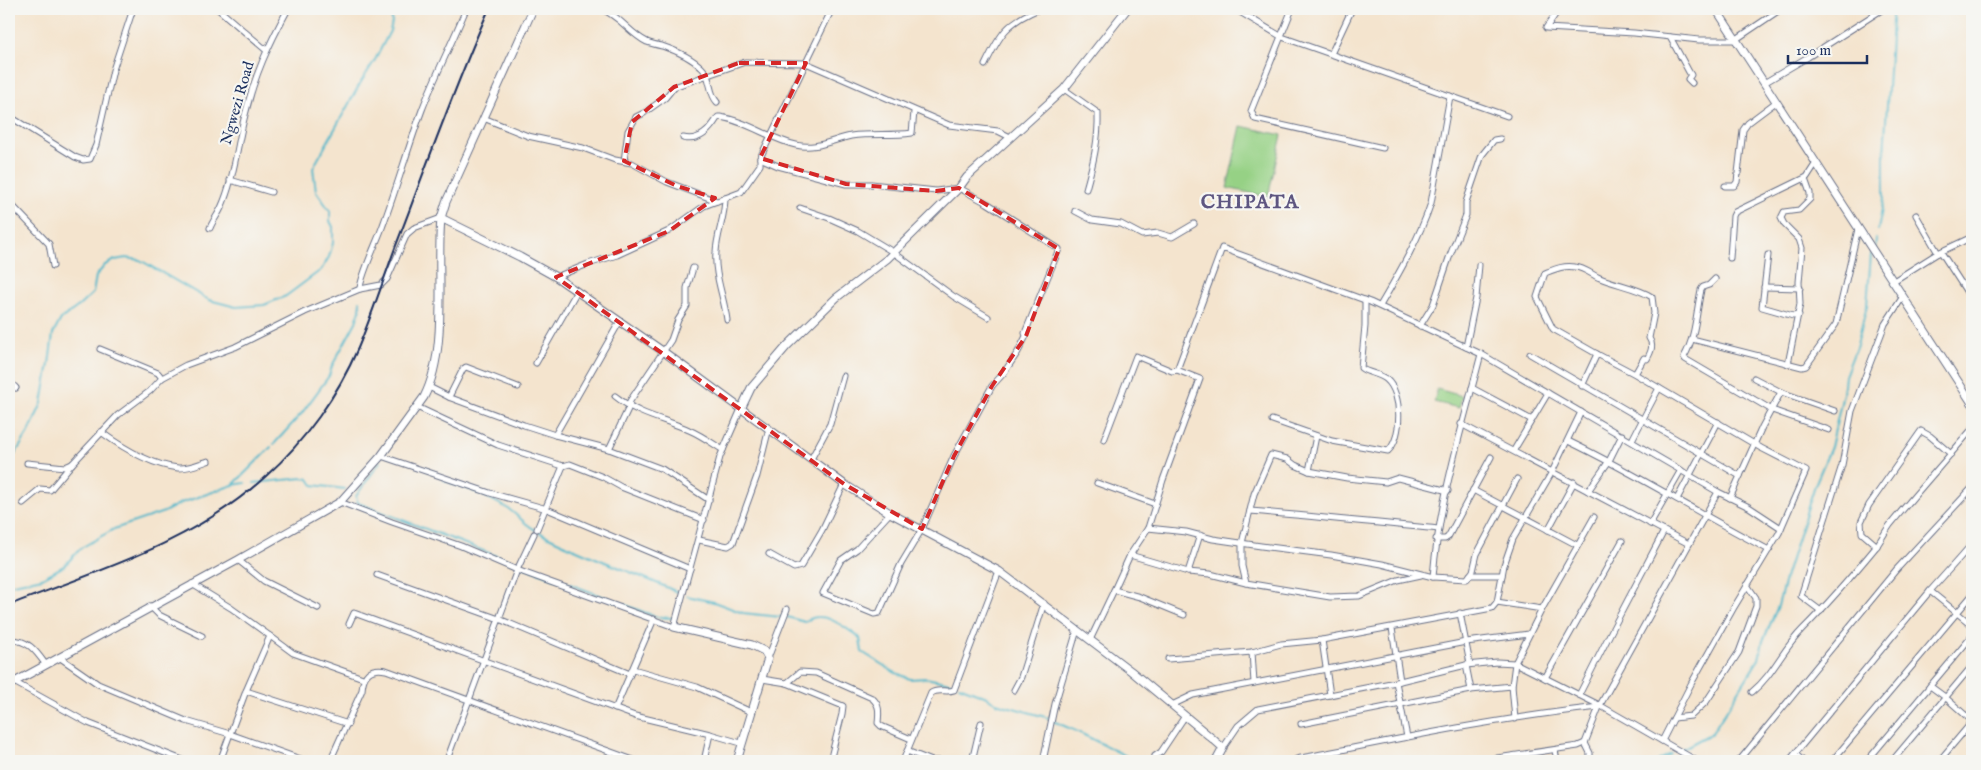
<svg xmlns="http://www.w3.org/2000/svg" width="1981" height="770" font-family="'IM FELL English',serif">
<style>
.green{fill:#96d185;stroke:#588072}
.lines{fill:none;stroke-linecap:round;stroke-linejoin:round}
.stream{stroke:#4db7cb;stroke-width:2}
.street-casing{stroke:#676e85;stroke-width:7}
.secondary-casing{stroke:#676e85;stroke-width:9}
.street{stroke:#fff;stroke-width:5}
.secondary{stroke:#fff;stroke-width:7}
.rail{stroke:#1b2f5e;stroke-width:2}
.marked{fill:none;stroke:#d62828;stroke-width:4;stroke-dasharray:10 6;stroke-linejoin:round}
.labels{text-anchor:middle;stroke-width:4.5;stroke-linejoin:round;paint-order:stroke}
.street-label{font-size:15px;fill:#1b2f5e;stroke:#f6f6f2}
.district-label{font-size:20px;font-weight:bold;letter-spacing:1px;fill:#5e5681;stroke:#f6f6f2}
</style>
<rect width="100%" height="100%" fill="#f6f6f2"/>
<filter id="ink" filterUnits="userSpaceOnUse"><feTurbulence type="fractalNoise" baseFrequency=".02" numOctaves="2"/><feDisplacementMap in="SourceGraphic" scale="10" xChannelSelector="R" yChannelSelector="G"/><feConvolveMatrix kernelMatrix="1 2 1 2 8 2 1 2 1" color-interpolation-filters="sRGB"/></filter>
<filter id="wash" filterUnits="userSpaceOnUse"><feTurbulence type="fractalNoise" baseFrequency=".0096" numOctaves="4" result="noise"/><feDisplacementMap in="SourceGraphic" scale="20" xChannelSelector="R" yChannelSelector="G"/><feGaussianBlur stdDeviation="1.12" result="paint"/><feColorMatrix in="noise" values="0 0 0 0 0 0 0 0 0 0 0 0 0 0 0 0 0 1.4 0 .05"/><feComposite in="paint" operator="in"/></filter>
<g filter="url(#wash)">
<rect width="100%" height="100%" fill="#f4e4ce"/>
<g class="green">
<polygon points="1241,126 1282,135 1268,197 1227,188"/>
<polygon points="1437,389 1462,396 1459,408 1434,402"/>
</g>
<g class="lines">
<g class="stream">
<polyline points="1892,18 1892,13 1898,9"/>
<polyline points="1878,230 1884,198 1884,156 1892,20"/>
<polyline points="1875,248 1876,239"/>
<polyline points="274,444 302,413 329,376 332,366 356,322 360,310 360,301"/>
<polyline points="380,462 356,496 358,503 515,563"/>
<polyline points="9,464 30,430 42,403 49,364 53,334 61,319 80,305 93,293 96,276 105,265 115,260 126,258 140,260 209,300 236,307 264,305 286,296 321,270 329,257 333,243 333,227 330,221 330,211 316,191 313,168 361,82 375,60 390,31 392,22 391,9"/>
<path d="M444,480C453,484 463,487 473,491C484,495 496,502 507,508C518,515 525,525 537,531C582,555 631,571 677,592"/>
<polyline points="254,483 303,478 309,479 313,485 345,489"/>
<polyline points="234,484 271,447"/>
<polyline points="522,566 657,617 672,618"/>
<polyline points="9,585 42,578 64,566 81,548 114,529 164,512 181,503 233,485 245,483"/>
<polyline points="687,596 714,602 743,613 781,617"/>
<path d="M787,617L805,622C823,608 844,627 860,638L862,652L894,672L910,679L926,678L955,684"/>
<polyline points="959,686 987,697 996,703 1049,718"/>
<polyline points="1053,721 1078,732 1136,761"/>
<polyline points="1682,749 1712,733 1759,659 1763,641 1778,606 1786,575 1815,485 1831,447 1843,394 1845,376 1857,345 1867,305 1871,254"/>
<polyline points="1152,761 1155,761"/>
<polyline points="1658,761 1671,754"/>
</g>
</g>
</g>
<g filter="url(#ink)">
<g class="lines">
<g class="street-casing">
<g id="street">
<polyline points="218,9 266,50"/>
<path d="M601,9C620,16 629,33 647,42C652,44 657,45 662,46C677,51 691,57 702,68C712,77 708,93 717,102"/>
<polyline points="1235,9 1282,37 1507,116"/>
<polyline points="1292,9 1251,111 1255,119 1383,148"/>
<polyline points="1559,9 1546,28 1634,33 1699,40 1735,40 1781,9"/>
<polyline points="1670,37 1689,72 1691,75 1688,79 1692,83"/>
<polyline points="1331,54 1352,9"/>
<path d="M985,65C1000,34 1007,22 1039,9"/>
<polyline points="1764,83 1808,57 1883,9"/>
<path d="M1064,89L1098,113C1099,139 1093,164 1086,189"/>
<polyline points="485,114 486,119 528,136 583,148 615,160 632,163 667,182 717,201"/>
<polyline points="9,116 75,157 83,160 90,159 96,145 113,70 133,9"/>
<path d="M683,138C700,142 710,130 718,117H720C747,121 770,139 796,145C815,150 832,140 851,136C871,133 892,136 912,133L914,112"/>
<polyline points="760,158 778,166 846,184 871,184 936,191 959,188 987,203 1059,249 1025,333 1026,336 1018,352 1003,374 992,386 954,456 922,529 901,564 879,613 874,614 823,593 841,560 857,549 890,513"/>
<polyline points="624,161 628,131 636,117 644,113 665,98 674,87 745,62 806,63 949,125 998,131 1010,137"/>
<polyline points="230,180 271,192"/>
<polyline points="1725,186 1734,186 1737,182 1743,130 1748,123 1776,102"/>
<path d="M725,198C725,217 717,233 716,252C714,275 724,297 727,320"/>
<polyline points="9,202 49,244 53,266"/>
<polyline points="800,208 829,218 858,231 893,252 953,296 988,317"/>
<polyline points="1075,211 1092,220 1121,224 1142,235 1158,233 1172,237 1194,224"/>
<polyline points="1916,215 1938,253"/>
<path d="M210,228C213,220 218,215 221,208C234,180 237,145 245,115C255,74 268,46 288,9"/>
<polyline points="1941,252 1972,300"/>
<polyline points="1768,255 1762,307 1793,316 1799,315"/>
<polyline points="1730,258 1733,216 1735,212 1807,177 1816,163"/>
<polyline points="556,277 588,264 617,255 669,231 704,206 741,192 760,165 760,158 832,9"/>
<path d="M1715,279L1709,285L1703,287L1701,290C1696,313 1696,336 1684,357L1685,359L1772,410L1829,430"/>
<polyline points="1892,282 1938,253 1972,237"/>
<polyline points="1764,287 1800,288"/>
<path d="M360,289C360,277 378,240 383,225C397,187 408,148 422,110C435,76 452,43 466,9"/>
<path d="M1380,306C1399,273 1419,239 1431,203L1450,96"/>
<polyline points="1420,326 1433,305 1449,258 1466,215 1466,202 1482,155 1494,140 1500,139"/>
<polyline points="1692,339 1802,367 1806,366 1836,324 1858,229"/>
<polyline points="1466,347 1476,298 1479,265"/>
<polyline points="100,349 158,373 162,378"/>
<polyline points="1530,354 1740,476"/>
<polyline points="536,363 577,291"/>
<polyline points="1788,364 1800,304 1799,282 1802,248 1799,239 1784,224 1781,218 1784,212 1799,210 1810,199 1810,193 1805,179"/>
<path d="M1635,374L1597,354L1553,329L1537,297L1545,273C1555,269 1564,265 1575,267C1585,268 1592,275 1600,278C1617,285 1638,288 1652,297L1654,313L1649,338C1654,345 1651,352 1647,359L1644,358L1635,374L1761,448L1806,471L1779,533L1733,609L1691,684L1662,741"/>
<polyline points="1754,378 1781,392 1835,411"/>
<polyline points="9,381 16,388"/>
<polyline points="1582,386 1597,354"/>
<polyline points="429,387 451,398 524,425 555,435 609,449 662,469 709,500"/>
<polyline points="1472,388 1532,420"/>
<path d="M615,396C640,416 662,418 689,430C701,435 712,443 723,450"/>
<polyline points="449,397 463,369 466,367 518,387"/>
<polyline points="417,407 498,445 563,466 570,464 603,477 621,487 704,520"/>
<path d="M1272,420L1332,441L1388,451C1403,437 1402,393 1387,380C1380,373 1369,374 1361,368L1365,326V300"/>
<polyline points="1461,424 1689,544"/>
<path d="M101,432C123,448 150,465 178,468C187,469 199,464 208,461"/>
<polyline points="555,435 620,321"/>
<polyline points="1104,440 1136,356 1172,371 1177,370"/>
<polyline points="1632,440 1659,388"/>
<path d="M1568,441C1637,474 1701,515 1769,550"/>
<polyline points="609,449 629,407 630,401 671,340 678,320 687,306 687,288 693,268"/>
<polyline points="1514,450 1548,393"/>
<polyline points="381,456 490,493 547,509 690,569"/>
<polyline points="811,459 830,424 843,376"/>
<polyline points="27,463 65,467 72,464 118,415 150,391 162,378 186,365 235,347 305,312 360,289 381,285 387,279 407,234 414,228 441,218"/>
<polyline points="1309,471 1316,436"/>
<polyline points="1097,483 1155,504"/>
<polyline points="1473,490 1577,545"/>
<polyline points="1588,491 1609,461 1622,435"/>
<polyline points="1718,492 1749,507 1781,528"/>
<polyline points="1730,498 1762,427 1781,392"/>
<polyline points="1677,499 1718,422"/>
<polyline points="340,502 392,522 461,546 517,570 448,757 450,761"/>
<polyline points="23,503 40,489 50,490 72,464"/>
<path d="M1250,511C1313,516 1375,523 1438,529"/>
<polyline points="1650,524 1681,470"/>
<polyline points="1148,528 1186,532 1213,539 1261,546 1331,555 1382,564 1433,577 1467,579 1473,571 1477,554 1517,479"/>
<polyline points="537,529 563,466"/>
<polyline points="1548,530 1574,482"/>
<polyline points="534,534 517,570 674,627 720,457 741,409"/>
<polyline points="1436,539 1445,539 1448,537 1491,457"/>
<polyline points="699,540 728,546 733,543 757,476 769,428"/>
<polyline points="1877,546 1862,533 1861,522 1869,505 1921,431 1930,436 1951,454"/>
<polyline points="769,554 794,568 801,566 822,530 844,484"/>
<polyline points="1130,555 1188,572 1210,574 1246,583 1330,597 1359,596 1398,580 1421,575"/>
<polyline points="238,560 264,581 318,608"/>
<polyline points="1188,572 1200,535"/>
<polyline points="377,575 499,619 630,674"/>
<polyline points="1470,575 1502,575"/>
<path d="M1433,577C1439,501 1462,428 1481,354"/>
<polyline points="1246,583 1242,566 1242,543 1254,494 1271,455 1287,459 1295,465 1309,471 1347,478 1386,482 1398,478 1448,491"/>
<polyline points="192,584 231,608 270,636 246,691 220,761"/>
<polyline points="1930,591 1972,625"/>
<polyline points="1497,602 1542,609"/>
<polyline points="150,606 159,615 202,636"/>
<polyline points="1821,611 1801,596 1842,465 1852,411 1885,324 1902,298"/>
<polyline points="1460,613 1470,664"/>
<polyline points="1184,615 1140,597 1114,590 1130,555 1148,528 1163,480 1200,379 1177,370 1222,248 1370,302 1481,354 1718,492 1599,707 1585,743 1578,746 1477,761"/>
<polyline points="349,624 354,613 635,716 710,734 741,743"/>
<polyline points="1392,628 1400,681"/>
<polyline points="270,636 293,653 363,678"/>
<path d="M9,640C28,639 36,651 46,665"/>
<polyline points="1090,640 1114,590"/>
<polyline points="1322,640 1330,695"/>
<polyline points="1252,652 1254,683"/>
<polyline points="59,657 98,684 186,721 230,734 306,761"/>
<polyline points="768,658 787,609"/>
<polyline points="1168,659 1252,652 1281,644 1322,640 1492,608 1497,602 1504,565 1513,539 1552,472 1581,412"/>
<polyline points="633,669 697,687 751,712"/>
<polyline points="1545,678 1622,541"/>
<path d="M762,679L787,683L800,672L816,673L872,698C880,705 879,712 878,723L881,726L911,739"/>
<polyline points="14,682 88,723 185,761"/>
<polyline points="1396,682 1407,737"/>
<polyline points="787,683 843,706 842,714 830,761"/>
<polyline points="1930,686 1945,697 1972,721"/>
<polyline points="1014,690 1021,677 1044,603"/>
<polyline points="1471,690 1512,686"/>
<polyline points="246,691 348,724"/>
<path d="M1752,692C1773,675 1783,649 1802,630C1828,604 1852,576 1876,547C1881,540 1885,532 1890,525C1917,492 1945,461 1972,429"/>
<polyline points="1579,695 1612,630 1664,531"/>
<polyline points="1172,705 1193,695 1466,642 1529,634"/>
<polyline points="615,709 654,619"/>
<polyline points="1674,718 1691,716 1706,702 1739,652 1756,606 1756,598 1747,585"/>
<polyline points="1515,719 1512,686 1515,663 1542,609 1594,517"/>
<polyline points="1301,724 1471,690 1466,665"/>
<polyline points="1585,743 1590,753 1590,761"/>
<polyline points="1223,748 1238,726 1258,709 1396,682 1466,665 1497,662 1515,663 1601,706 1697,761"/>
<polyline points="1555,750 1557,761"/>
<polyline points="907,751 932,761 939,761"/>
<polyline points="1795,754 1803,761"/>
<polyline points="1155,756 1161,752 1185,716"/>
<path d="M1297,759C1397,739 1498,718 1599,707"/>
<path d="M330,761L362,690C363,674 370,667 386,670L636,761"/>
<polyline points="704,761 710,734"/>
<path d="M903,761L931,693C938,688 946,693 954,690L999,571"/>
<polyline points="972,761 981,723"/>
<polyline points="1043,761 1055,704 1077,630"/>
<polyline points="1739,761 1896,570 1972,488"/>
<polyline points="1789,761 1930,591 1972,544"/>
<polyline points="1832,761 1972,595"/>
<polyline points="1867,761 1972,636"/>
<polyline points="1892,761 1972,666"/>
<polyline points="1939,761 1972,722"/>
</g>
</g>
<g class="secondary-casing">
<g id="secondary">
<polyline points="1716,9 1972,403"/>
<polyline points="441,218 520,257 556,277 664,352 844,484 890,513 999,571 1131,671 1214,740 1223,748 1216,761"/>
<polyline points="741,409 751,388 787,346 836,298 887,259 959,188 967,177 1064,89 1127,9"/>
<polyline points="674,627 752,645 764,651 768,658 737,761"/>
<path d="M9,685L238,560L340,502L381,456L424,397C449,348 436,273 441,218L446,202L533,9"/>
<polyline points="9,758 12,761"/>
</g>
</g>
<use href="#street" class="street"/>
<use href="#secondary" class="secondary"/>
<path class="rail" d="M9,605C98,571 195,542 266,476C305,441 338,395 358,348C372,315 383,281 395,248C426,168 454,87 489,9"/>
</g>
</g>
<path class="marked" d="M739,63H806L760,158L846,184L936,191L959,188L1059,249L1026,336L992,386L954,456L922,529L844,484L556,277L669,231L715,198L677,186L624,161L632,122L674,87Z"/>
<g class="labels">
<g class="street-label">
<text transform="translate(237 103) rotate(-74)" y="5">Ngwezi Road</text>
</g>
<g class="district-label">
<text x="1250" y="208">CHIPATA</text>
</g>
</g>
<rect width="1981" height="770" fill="none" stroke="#f6f6f2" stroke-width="30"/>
<path d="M1788 55v8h79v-8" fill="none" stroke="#1b2f5e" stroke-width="2.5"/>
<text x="1796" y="55" font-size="15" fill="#1b2f5e" stroke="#f6f6f2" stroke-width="4" paint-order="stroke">100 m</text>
</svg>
